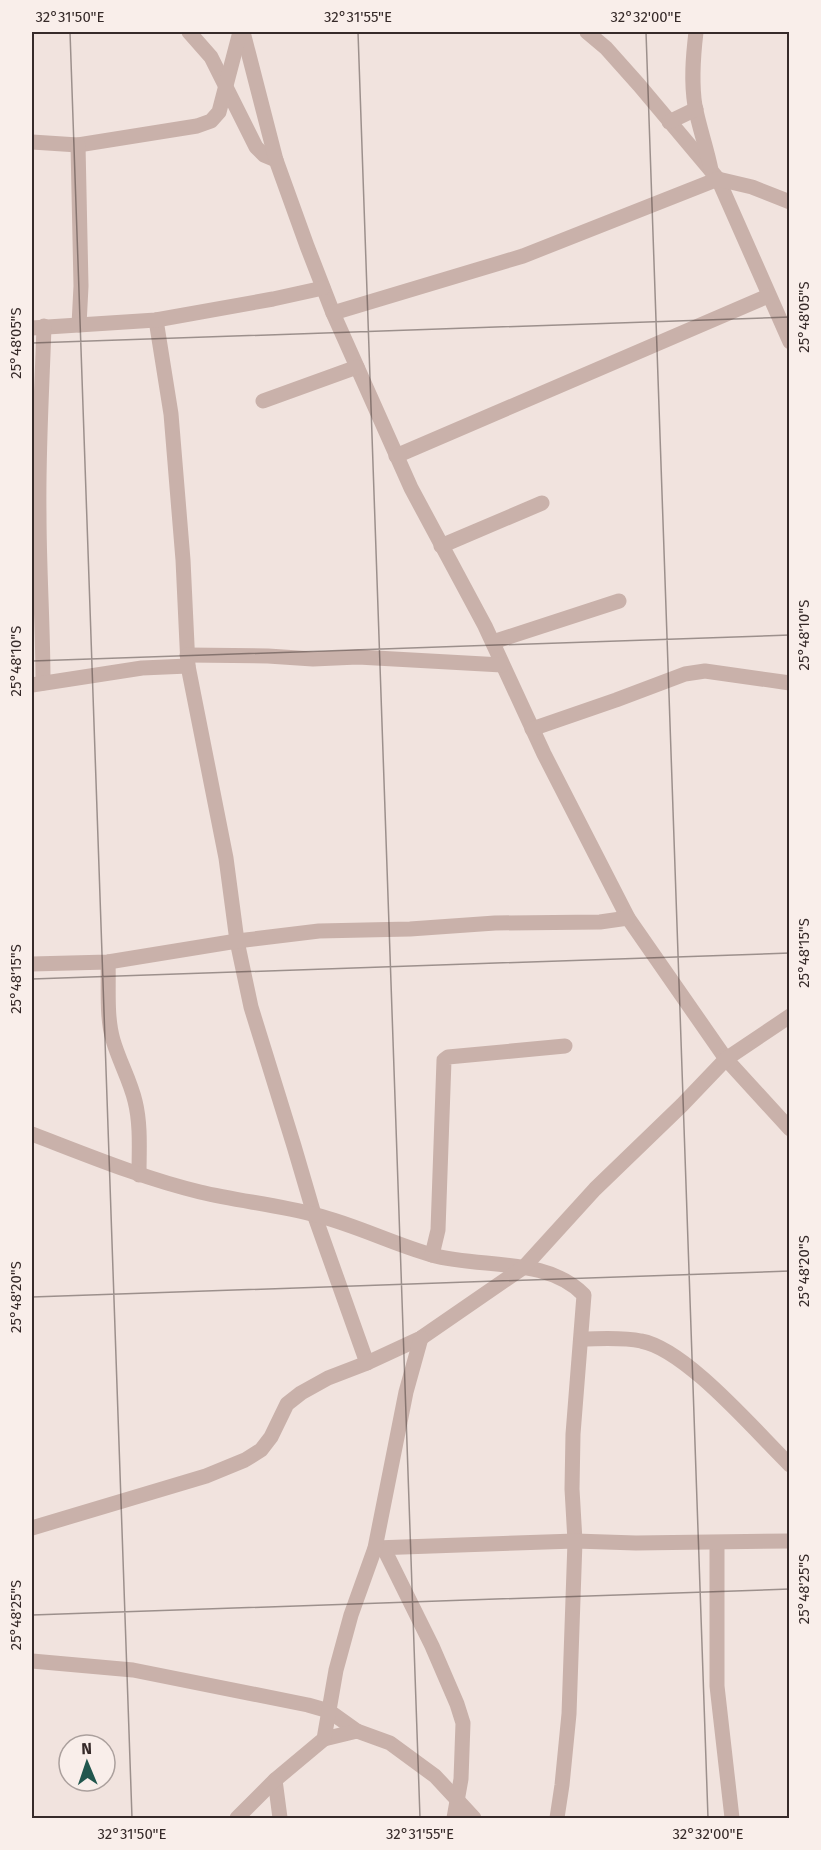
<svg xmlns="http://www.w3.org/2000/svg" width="821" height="1850" font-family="'Fira Sans',sans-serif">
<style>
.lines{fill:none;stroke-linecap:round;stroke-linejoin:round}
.minor{stroke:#c9b1aa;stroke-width:15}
.ticks{fill:none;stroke:#362a29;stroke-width:1.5;stroke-opacity:0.45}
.neatline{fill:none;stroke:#362a29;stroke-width:2}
.ticks-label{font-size:15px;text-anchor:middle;fill:#362a29}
</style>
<rect width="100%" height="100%" fill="#f1e3de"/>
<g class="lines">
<g class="minor">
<polyline points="189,32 211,57 256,147 264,155 276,160"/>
<polyline points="243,32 276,160 307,246 333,313 411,488 485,626 544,754 628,918 726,1059 790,1129"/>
<polyline points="587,32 606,48 639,85 718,179 790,342"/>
<path d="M696,32C693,57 691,81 695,106C699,127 707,149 711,170"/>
<polyline points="669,122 696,109"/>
<polyline points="32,142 78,145 197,126 211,121 219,112 240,32"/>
<polyline points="78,145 81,286 79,325"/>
<polyline points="333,313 523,256 718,179 752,187 790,202"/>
<polyline points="156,320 171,414 183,560 188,666 226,858 237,941 251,1007 294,1146 314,1214 367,1363"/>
<polyline points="32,328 156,320 273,299 323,288"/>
<polyline points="263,401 357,367"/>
<polyline points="396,456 768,296"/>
<polyline points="441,546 542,503"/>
<polyline points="493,642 619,601"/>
<polyline points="187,655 268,656 313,659 358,657 502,665"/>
<path d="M43,683C43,626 39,571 39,514C38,451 42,389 44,326"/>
<polyline points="32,685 142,668 188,666"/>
<polyline points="532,729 616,700 685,674 705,671 790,683"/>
<path d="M108,962C109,987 106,1016 113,1040C119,1061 130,1080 135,1101C141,1125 139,1151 139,1175"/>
<polyline points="32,964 108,962 237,941 319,931 410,929 495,923 600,922 628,918"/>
<path d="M32,1134C87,1155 142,1178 200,1192C238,1201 278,1205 316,1215C356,1225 393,1244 432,1255C481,1269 546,1256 584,1295L573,1434L572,1489L575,1541L569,1714L562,1785L557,1818"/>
<polyline points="432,1255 438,1230 444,1060 448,1057 565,1046"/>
<path d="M581,1339C600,1339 622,1337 641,1341C686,1349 756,1432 790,1465"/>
<polyline points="32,1528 206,1476 245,1460 261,1450 271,1437 287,1404 301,1393 328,1378 367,1363 421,1338 524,1267 595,1189 682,1105 726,1059 790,1016"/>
<polyline points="717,1543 717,1686 732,1818"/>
<polyline points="375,1548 575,1541 636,1543 790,1541"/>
<polyline points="384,1549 432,1646 457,1704 463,1723 461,1779 454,1818"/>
<polyline points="32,1661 133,1670 308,1705 329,1711 357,1731"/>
<polyline points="324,1739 357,1731 390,1743 435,1776 474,1818"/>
<polyline points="275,1780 280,1818"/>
<polyline points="237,1818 275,1780 324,1739 336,1670 351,1615 375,1548 406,1392 421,1338"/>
</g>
</g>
<path class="ticks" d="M70,32L132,1818M358,32L420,1818M646,32L708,1818M32,343L790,317M32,661L790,635M32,979L790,953M32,1297L790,1271M32,1615L790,1589"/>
<rect width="821" height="1850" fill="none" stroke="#f9eeea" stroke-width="66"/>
<g transform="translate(87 1763) rotate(358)"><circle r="28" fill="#f9eeea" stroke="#aba09d" stroke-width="1.5"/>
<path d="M0-4.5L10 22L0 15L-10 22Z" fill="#21564d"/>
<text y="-9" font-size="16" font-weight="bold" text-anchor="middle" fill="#362a29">N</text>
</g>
<rect x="33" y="33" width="755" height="1784" class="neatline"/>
<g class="ticks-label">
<text x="70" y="22">32°31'50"E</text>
<text x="358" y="22">32°31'55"E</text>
<text x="646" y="22">32°32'00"E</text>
<text transform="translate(804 317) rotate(-90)" y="5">25°48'05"S</text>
<text transform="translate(16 343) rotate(-90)" y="5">25°48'05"S</text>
<text transform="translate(804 635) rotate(-90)" y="5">25°48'10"S</text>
<text transform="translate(16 661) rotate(-90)" y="5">25°48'10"S</text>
<text transform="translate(804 953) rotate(-90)" y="5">25°48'15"S</text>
<text transform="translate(16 979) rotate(-90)" y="5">25°48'15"S</text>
<text transform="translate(804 1271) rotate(-90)" y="5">25°48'20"S</text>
<text transform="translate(16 1297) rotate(-90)" y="5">25°48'20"S</text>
<text transform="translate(804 1589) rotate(-90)" y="5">25°48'25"S</text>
<text transform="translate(16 1615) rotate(-90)" y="5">25°48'25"S</text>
<text x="132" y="1839">32°31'50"E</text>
<text x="420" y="1839">32°31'55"E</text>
<text x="708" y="1839">32°32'00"E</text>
</g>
</svg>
